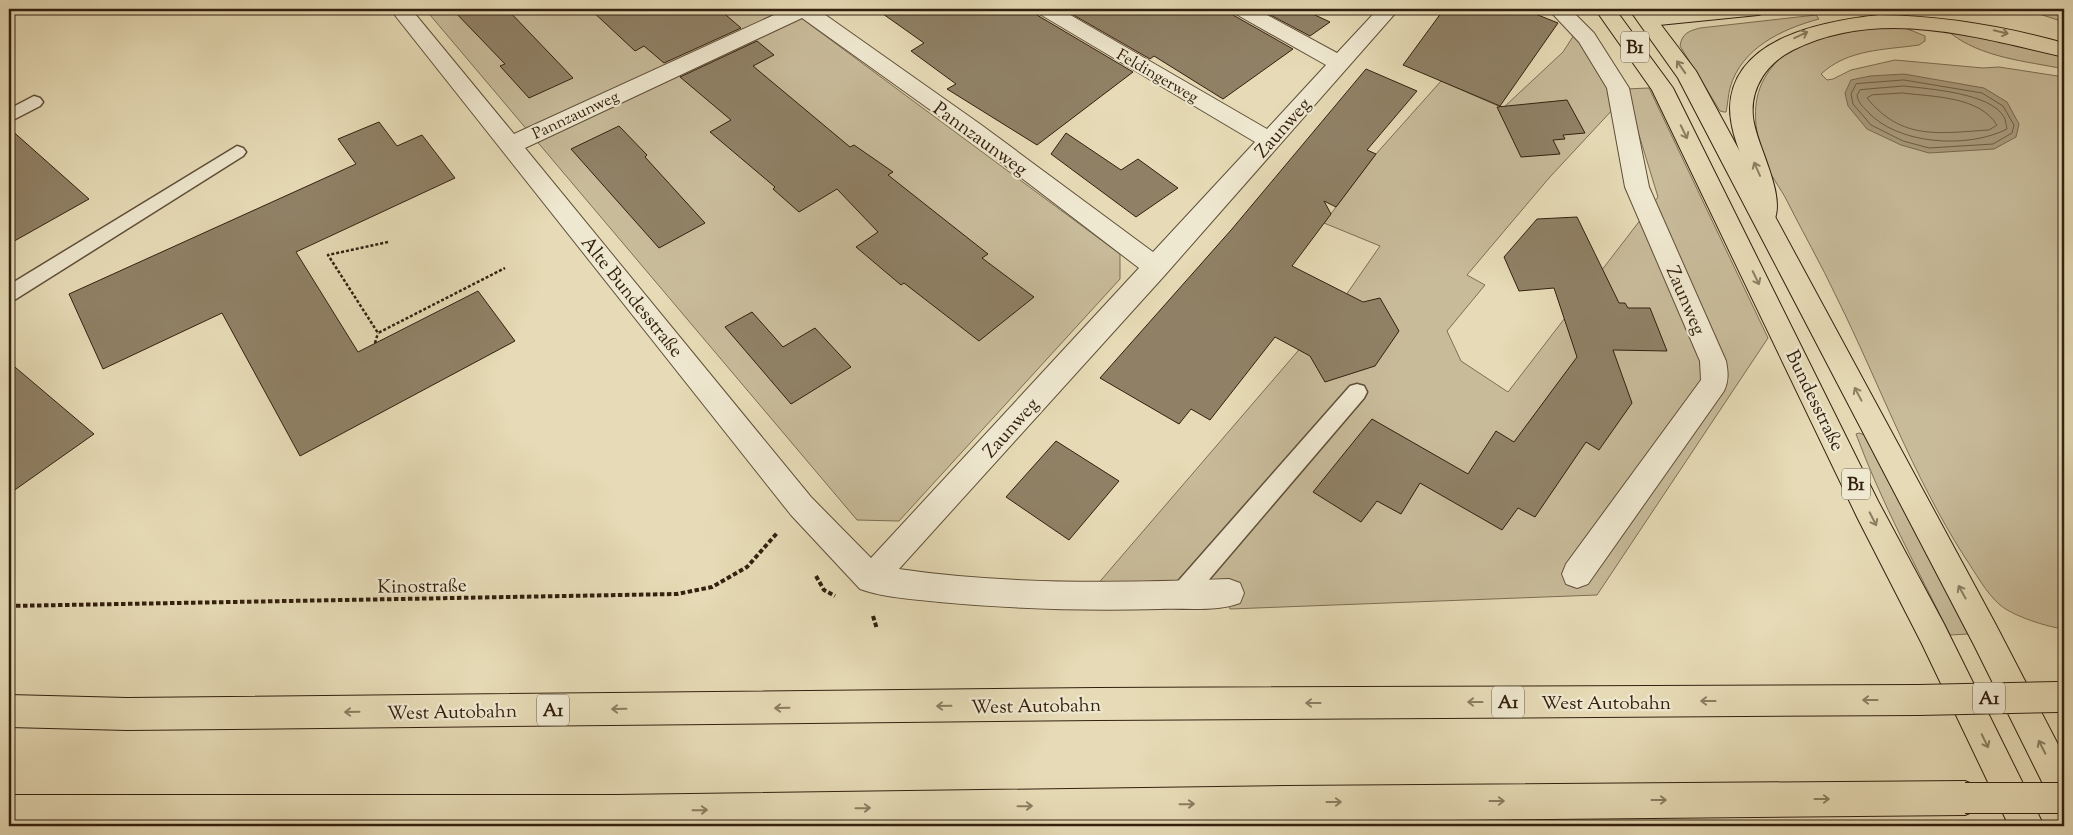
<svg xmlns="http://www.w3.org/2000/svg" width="2073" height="835" font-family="'Sorts Mill Goudy',serif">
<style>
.green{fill:#c8bb9a;stroke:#7e6e54}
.water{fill:#a99b7d;stroke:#7a6a51}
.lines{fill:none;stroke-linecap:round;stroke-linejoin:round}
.shore{stroke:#6e5e46;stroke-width:1}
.building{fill:#908166;stroke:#33200f}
.service-casing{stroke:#604f39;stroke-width:3}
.minor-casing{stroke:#604f39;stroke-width:2}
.primary-casing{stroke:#33200f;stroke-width:2}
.motorway-casing{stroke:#33200f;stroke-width:2}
.path-far1{stroke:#33200f;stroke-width:2.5;stroke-dasharray:3 2;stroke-linecap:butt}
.path{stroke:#33200f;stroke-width:4;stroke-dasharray:4.5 2.5;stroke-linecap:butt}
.service{fill:#efe8d0;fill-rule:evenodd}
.minor{fill:#efe8d0;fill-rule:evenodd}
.primary{fill:#e6dbb6;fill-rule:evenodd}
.motorway{fill:#e6dbb6;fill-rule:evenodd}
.motorway-bridge-casing{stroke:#33200f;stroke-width:32;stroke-linecap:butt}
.motorway-bridge{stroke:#e6dbb6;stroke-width:30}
.oneway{stroke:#8c7e62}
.labels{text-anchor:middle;stroke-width:4.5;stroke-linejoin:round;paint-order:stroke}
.far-street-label{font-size:16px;fill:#33200f;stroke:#efe8d0}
.shield{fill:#efe8d0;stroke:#6b5c49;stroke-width:1}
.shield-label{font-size:18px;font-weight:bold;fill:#33200f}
.street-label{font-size:19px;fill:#33200f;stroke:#efe8d0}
</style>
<rect width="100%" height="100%" fill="#e6dbb6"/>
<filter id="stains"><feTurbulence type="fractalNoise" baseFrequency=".004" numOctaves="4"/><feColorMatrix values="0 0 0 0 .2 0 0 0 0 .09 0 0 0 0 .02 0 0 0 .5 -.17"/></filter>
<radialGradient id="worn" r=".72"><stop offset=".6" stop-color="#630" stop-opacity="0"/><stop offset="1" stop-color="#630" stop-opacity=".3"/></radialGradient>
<g class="green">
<polygon points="425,9 789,9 1120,254 1120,279 899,521 857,520"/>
<polygon points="2024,9 2064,9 2064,22"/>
<path d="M1816,15L1819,19C1782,29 1741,48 1730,88C1728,95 1728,104 1726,112H1724L1720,111L1680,46C1682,33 1689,31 1700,28Z"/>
<path d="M1898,25L1925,36V41L1919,45C1884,50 1848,49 1821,74L1827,80L1833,79L1851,70L1895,60L1983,68L1999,67L2064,77V629C2047,627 2013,616 2000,605C1986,593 1975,572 1964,556C1913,476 1879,383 1837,298C1821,264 1802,231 1785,197C1777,183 1766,169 1762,154C1755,129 1751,103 1764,79C1789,32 1852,30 1898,25Z"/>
<path d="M1949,32H1974L2064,54V69C2026,61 1981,58 1949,32Z"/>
<polygon points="1574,35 1609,85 1615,107 1549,178 1467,275 1485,285 1447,331 1461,361 1508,392 1658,197 1625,89 1649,88 1768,338 1597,595 1230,609 1219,585 1096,586 1346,295 1380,246 1324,223 1376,154 1441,81 1503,108 1563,52"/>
<path d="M1859,433L1865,435L1968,634L1950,635C1917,568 1882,504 1856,434Z"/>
</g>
<polygon class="water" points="1904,74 1984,88 2007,102 2019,124 2016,137 1994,149 1929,153 1901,145 1867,129 1848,106 1845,93 1851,80 1870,76"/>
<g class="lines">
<g class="shore">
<polygon points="1904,80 1982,93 2003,106 2014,125 2012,133 1993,144 1929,148 1903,141 1871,125 1853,104 1851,94 1856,84"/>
<path d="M1904,86C1929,89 1991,93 2004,117C2006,120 2006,126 2007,129C1968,149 1897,145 1867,111C1862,106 1858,102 1857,95L1860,90Z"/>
<path d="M1903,93C1933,97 1979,96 1997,125L1989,130C1939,133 1902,141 1867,98L1872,95Z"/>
</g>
</g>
<g class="building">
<polygon points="452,9 507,9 573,78 529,98 500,66 505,64"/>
<polygon points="590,9 719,9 741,28 664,63 644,46 635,51"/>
<polygon points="876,9 1033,9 1037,15 1133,72 1037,145 947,89 956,84 911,51 924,43"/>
<polygon points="1063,9 1229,9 1233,15 1293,49 1223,99 1154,56 1150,59"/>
<polygon points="1259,9 1302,9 1330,22 1310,36"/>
<polygon points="1444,9 1523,9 1558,23 1500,106 1403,65"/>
<polygon points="757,41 774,55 753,66 850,147 854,145 893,172 888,175 988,254 982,258 1034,297 979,341 904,283 901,285 856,247 878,232 837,189 799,212 773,189 775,187 710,132 731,120 680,77"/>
<polygon points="1366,69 1417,91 1367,150 1376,154 1336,207 1324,201 1331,214 1292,266 1363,302 1380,298 1399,331 1375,366 1325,382 1310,356 1275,337 1210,420 1191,409 1179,424 1100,378 1232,229"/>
<polygon points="1567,100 1585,133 1563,135 1565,139 1553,140 1560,154 1521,157 1497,107"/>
<polygon points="379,122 397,146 422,135 455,178 296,252 358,352 478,291 515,341 300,456 222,313 103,369 69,294 356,164 338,139"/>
<polygon points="619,126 647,155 645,157 705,223 659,248 571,149"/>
<polygon points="9,128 89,199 9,244"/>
<polygon points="1066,133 1121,170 1138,159 1178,188 1136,217 1051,154"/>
<polygon points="1577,217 1619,303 1625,303 1628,308 1650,308 1667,351 1613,350 1632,403 1599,450 1586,442 1535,517 1518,508 1502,530 1420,483 1401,514 1377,501 1361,522 1313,492 1372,419 1468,474 1496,431 1514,442 1577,357 1554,288 1519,291 1504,257 1537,219"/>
<polygon points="752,312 783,347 815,328 851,367 791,404 725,327"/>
<polygon points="9,362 94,434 9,494"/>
<polygon points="1056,441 1119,481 1069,540 1006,497"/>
</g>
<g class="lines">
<g class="service-casing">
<g id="service">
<polygon points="34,96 40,98 43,102 40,106 9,122 9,109"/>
<polygon points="237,146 243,148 246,152 243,156 16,299 9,301 9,285"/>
<polygon points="1357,384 1364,386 1367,392 1364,398 1189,603 1181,606 1173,603 1169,595 1173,587 1350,386"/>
</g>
</g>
<g class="minor-casing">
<g id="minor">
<path d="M390,9H411L514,134L787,9H817L980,124L1153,252L1255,142L1038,13L1035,9H1060L1267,129L1326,65L1234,13L1231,9H1256L1337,53L1378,9H1399L1165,275L899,569C1008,585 1119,583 1229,579L1240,583L1244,593L1240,603C1216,612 1186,608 1160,609C1087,611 1013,609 939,602C913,599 885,598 860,589L791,515ZM802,18L964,134L1139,268L871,558L811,497L525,148Z"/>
<path d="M1548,9H1570L1594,33L1629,88L1649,187L1726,361C1728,372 1729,380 1724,391L1588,584L1577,588L1566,584L1562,574L1566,564L1701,380L1700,361L1625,187L1607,88L1579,42Z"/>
</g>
</g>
<g class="primary-casing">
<g id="primary">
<polygon points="1595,9 1615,9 1673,88 1878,501 1944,624 2044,826 2009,826 1922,644 1858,519 1652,90"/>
<polygon points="1629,9 1649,9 1696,71 1726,126 1996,625 2064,756 2064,807 2052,802 1974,645 1678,78"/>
</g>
</g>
<g class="motorway-casing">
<g id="motorway">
<polygon points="1697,9 1768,9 1765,13 1758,15 1649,26 1642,25 1639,20 1642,15 1649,14"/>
<path d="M1879,15C1943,16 2003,26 2064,43V57C1976,37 1880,7 1793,50C1767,63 1750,88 1753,117C1756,146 1788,196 1773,223L1764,226L1755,223C1747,209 1753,190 1748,175C1741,153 1730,132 1730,108C1732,37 1825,21 1879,15Z"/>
<polygon points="1919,685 1930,689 1935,700 1930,711 1919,715 1098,720 127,730 9,727 9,695 127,698 1098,688"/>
<polygon points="1965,781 1977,786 1982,798 1977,810 1965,815 823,826 9,826 9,795 616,795 1286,786"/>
</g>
</g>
<g class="path-far1">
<polyline points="388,242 328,255 378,333 505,268"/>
<polyline points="375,343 378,333"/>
</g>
<g class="path">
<polyline points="816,576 824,590 835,596"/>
<polyline points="9,606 677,594 712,587 747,567 778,532"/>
<polyline points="873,616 877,629"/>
</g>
<use href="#service" class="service"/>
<use href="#minor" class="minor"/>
<use href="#primary" class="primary"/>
<use href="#motorway" class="motorway"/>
<g class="motorway-bridge-casing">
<g id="motorway-bridge">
<polyline points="1919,700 2058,697"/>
<polyline points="1965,798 2064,798"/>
</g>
</g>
<use href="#motorway-bridge" class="motorway-bridge"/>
</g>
<defs><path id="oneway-shaft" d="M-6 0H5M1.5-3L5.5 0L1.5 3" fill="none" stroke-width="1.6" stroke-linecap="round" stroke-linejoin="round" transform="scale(1.25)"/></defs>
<g class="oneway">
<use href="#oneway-shaft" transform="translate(2001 32) rotate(13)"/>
<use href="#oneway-shaft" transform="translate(1801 35) rotate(-25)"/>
<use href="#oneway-shaft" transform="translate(1681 67) rotate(-125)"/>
<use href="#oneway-shaft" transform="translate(1684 132) rotate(64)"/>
<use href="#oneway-shaft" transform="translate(1757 169) rotate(-114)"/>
<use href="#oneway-shaft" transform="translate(1756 278) rotate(64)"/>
<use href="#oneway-shaft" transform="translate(1858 394) rotate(-118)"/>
<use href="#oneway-shaft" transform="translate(1873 519) rotate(63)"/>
<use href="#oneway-shaft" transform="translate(1962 592) rotate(-119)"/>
<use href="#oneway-shaft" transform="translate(1870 700) rotate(180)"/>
<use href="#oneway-shaft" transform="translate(1708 701) rotate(180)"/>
<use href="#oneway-shaft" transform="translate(1475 702) rotate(180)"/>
<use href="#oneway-shaft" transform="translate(1313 703) rotate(180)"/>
<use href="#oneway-shaft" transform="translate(944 706) rotate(179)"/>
<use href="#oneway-shaft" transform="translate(782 708) rotate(179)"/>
<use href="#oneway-shaft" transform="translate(619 709) rotate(179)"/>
<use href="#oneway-shaft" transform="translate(352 712) rotate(179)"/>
<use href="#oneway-shaft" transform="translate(1985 741) rotate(64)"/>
<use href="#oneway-shaft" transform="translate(2042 747) rotate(-117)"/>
<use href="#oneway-shaft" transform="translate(1822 799)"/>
<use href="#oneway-shaft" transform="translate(1659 800)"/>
<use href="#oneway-shaft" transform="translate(1497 801)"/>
<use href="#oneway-shaft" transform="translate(1334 802)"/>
<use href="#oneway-shaft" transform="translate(1187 804) rotate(-1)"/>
<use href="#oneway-shaft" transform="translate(1025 806) rotate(-1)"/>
<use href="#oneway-shaft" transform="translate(863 808) rotate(-1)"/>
<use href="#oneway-shaft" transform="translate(700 810) rotate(-1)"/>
</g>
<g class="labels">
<g class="far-street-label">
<text transform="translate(1158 75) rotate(30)" y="6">Feldingerweg</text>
<text transform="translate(575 114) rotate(-25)" y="6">Pannzaunweg</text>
</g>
<g class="shield">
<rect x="1621" y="31.5" width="28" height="31" rx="4"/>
<rect x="1842" y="468.5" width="28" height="31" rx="4"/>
<rect x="1973" y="682.5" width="32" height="31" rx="4"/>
<rect x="1492" y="686.5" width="32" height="31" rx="4"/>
<rect x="537" y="694.5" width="32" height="31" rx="4"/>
</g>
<g class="shield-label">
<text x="1635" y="53">B1</text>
<text x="1856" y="490">B1</text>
<text x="1989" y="704">A1</text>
<text x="1508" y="708">A1</text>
<text x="553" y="716">A1</text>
</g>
<g class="street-label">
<text transform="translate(1282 127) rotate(-48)" y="7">Zaunweg</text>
<text transform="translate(981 138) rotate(36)" y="7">Pannzaunweg</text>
<text transform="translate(633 296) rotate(51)" y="7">Alte Bundesstraße</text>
<text transform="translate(1687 300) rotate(67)" y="7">Zaunweg</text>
<text transform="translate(1816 400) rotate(64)" y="7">Bundesstraße</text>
<text transform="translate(1010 427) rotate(-48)" y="7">Zaunweg</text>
<text transform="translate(422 585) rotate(-1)" y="7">Kinostraße</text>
<text x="1606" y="709">West Autobahn</text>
<text transform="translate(1036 705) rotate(-1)" y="7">West Autobahn</text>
<text transform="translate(452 711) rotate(-1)" y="7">West Autobahn</text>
</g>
</g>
<rect width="2073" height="835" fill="none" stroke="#e6dbb6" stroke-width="30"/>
<rect x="10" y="10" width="2053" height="815" fill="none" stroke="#33200f" stroke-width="2.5"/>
<rect x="15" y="15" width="2043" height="805" fill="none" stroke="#33200f"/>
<rect width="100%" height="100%" filter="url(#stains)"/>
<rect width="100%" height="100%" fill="url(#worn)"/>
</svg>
